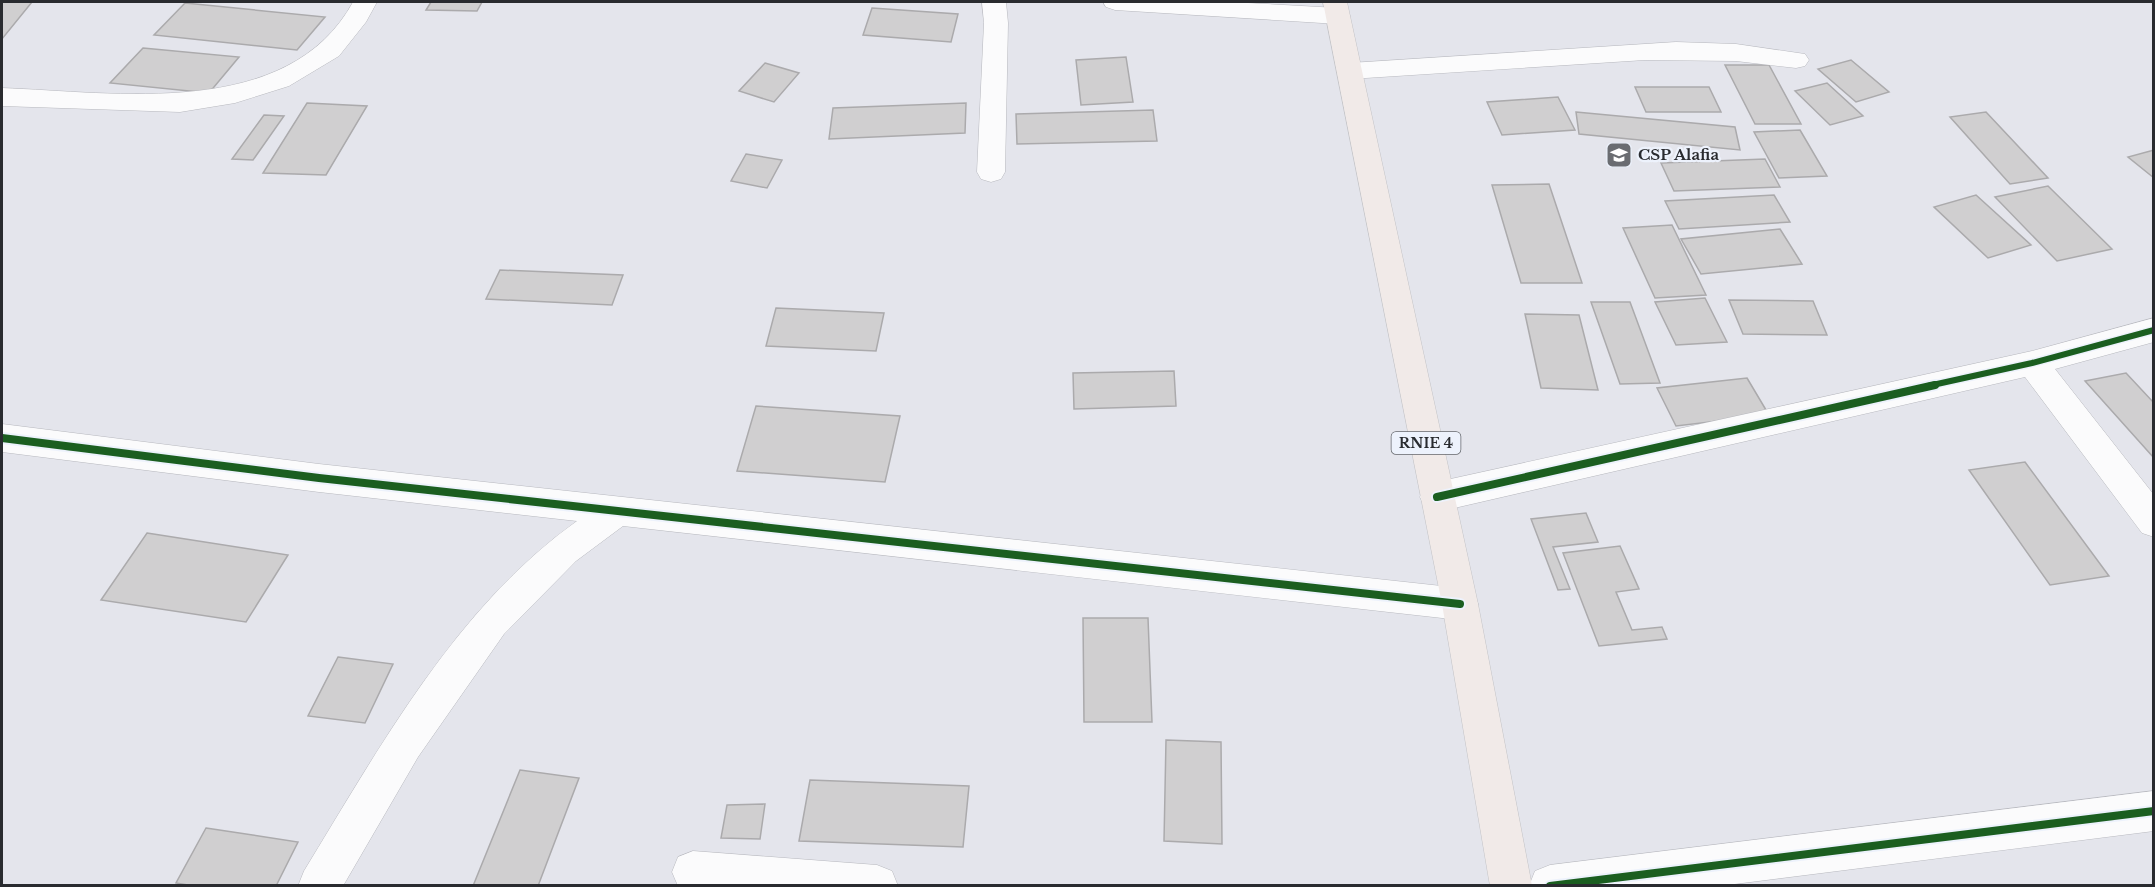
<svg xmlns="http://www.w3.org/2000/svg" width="2155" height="887" font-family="'Libre Baskerville',serif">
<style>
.building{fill:#d0cfd0;stroke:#abaaac;stroke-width:1.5}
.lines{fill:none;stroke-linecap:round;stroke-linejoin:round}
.street-casing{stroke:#b7b8be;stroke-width:1}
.primary-casing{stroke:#c3c3c6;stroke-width:1}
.street{fill:#fbfbfc;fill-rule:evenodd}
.primary{fill:#f1eae8;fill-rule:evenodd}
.cycleway-far1-casing{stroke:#edf2fc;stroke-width:9}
.cycleway-casing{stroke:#edf2fc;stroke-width:12}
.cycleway-far1{stroke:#1b5e20;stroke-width:6}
.cycleway{stroke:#1b5e20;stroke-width:8}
.labels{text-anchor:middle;stroke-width:4.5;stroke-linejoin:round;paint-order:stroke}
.shield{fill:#edf2fc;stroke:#64676c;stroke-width:1.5}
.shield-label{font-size:14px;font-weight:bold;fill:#292b2f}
.poi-label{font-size:15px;font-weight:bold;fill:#292b2f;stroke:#edf2fc;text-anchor:start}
</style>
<rect width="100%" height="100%" fill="#e4e5ec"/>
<g class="building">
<polygon points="2,2 32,2 2,39"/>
<polygon points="431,2 482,2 477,11 426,10"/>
<polygon points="185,3 325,17 297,50 154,35"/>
<polygon points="872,8 958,14 951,42 863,35"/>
<polygon points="143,48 239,57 209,93 110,83"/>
<polygon points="1126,57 1133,102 1081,105 1076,60"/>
<polygon points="1851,60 1889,92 1856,102 1818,69"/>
<polygon points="765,63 799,73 774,102 739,91"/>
<polygon points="1725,65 1769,65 1801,124 1755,124"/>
<polygon points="1827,83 1863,116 1830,125 1795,91"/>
<polygon points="1635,87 1709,87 1721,112 1646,112"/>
<polygon points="1558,97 1575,130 1502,135 1487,102"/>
<polygon points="307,103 367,106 326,175 263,173"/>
<polygon points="966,103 965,133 829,139 833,108"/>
<polygon points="1153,110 1157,141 1017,144 1016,114"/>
<polygon points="1576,112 1735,127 1740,150 1579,134"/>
<polygon points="1986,112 2048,178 2010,184 1950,117"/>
<polygon points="264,115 284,116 253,160 232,159"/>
<polygon points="1800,130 1827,176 1779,178 1754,132"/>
<polygon points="2154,150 2154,178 2128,157"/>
<polygon points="746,154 782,160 767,188 731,181"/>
<polygon points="1765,159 1780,187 1674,191 1661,163"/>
<polygon points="1549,184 1582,283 1521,283 1492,185"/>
<polygon points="2048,186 2112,249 2057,261 1995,197"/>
<polygon points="1774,195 1790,222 1679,229 1665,201"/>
<polygon points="1976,195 2031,245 1988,258 1934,207"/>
<polygon points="1672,225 1706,295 1655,298 1623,228"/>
<polygon points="1780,229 1802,264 1701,274 1681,239"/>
<polygon points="500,270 623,275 612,305 486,299"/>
<polygon points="1705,298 1727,342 1676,345 1655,302"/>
<polygon points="1729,300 1813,301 1827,335 1743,334"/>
<polygon points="1591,302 1630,302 1660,383 1620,384"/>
<polygon points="776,308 884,313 876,351 766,346"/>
<polygon points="1525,314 1579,315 1598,390 1541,388"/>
<polygon points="1174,371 1176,406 1074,409 1073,373"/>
<polygon points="2126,373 2154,403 2154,458 2085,381"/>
<polygon points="1747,378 1769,415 1676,426 1657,388"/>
<polygon points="756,406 900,416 885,482 737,471"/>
<polygon points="2025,462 2109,576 2050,585 1969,470"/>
<polygon points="1586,513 1598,542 1553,547 1570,589 1558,590 1531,519"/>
<polygon points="147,533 288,555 246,622 101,600"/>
<polygon points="1620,546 1639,589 1616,592 1632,630 1662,627 1667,639 1599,646 1563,553"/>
<polygon points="1083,618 1148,618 1152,722 1084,722"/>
<polygon points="338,657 393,664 365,723 308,716"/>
<polygon points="1166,740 1221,742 1222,844 1164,841"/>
<polygon points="520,770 579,778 538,886 473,886"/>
<polygon points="810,780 969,786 963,847 799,841"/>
<polygon points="765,804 760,839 721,838 727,805"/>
<polygon points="206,828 298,842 276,886 194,886 176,883"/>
</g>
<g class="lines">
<g class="street-casing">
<g id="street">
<path d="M353,2H377L366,22L339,56L289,86L235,103L180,112L2,106V88C115,92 288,121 353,2Z"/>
<polygon points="982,2 1006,2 1008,23 1005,172 1001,179 991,182 981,179 977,172 984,23"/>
<polygon points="1103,2 1229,2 1338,8 1347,11 1350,16 1347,21 1338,24 1115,10 1106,7"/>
<polygon points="1676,42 1736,44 1805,54 1809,60 1805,66 1796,68 1736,61 1645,60 1350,79 1341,77 1337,71 1341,65 1350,63"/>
<polygon points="2154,318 2154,342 2055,369 2154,495 2154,537 2142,533 2025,377 1437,512 1425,507 1420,497 1425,487 1437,482 2032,351"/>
<path d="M2,424L319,464L1460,588L1473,592L1478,604L1473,616L1460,620L623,526L576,561L504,634L418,757L343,886H298L304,871C380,747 456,607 577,521L319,492L2,452Z"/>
<polygon points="2154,791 2154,831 1719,886 1529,886 1535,871 1550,865"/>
<polygon points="693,851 877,865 892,871 898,886 678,886 672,872 678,857"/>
</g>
</g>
<g class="primary-casing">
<polygon id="primary" points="1323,2 1347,2 1478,604 1532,886 1490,886 1442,604"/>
</g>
<use href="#street" class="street"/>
<use href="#primary" class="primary"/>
<g class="cycleway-far1-casing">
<polyline id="cycleway-far1" points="1928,386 2032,363 2154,330"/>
</g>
<g class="cycleway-casing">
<g id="cycleway">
<polyline points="2,438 319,478 1460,604"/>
<polyline points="1437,497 1935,385"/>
<polyline points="1550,886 2154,811"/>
</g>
</g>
<use href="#cycleway-far1" class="cycleway-far1"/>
<use href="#cycleway" class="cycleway"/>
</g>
<defs>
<g id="school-square" transform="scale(1.35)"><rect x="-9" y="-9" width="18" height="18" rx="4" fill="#6a6c71" stroke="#edf2fc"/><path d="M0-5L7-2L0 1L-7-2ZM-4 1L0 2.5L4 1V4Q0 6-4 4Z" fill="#fff"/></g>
</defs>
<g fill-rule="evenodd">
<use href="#school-square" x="1619" y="155"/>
</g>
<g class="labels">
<rect class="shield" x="1391.5" y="432" width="69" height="22" rx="4.5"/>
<g class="shield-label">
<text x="1426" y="448">RNIE 4</text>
</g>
<g class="poi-label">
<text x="1638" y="160">CSP Alafia</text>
</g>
</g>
<rect width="2155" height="887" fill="none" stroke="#292b2f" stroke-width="6"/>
</svg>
